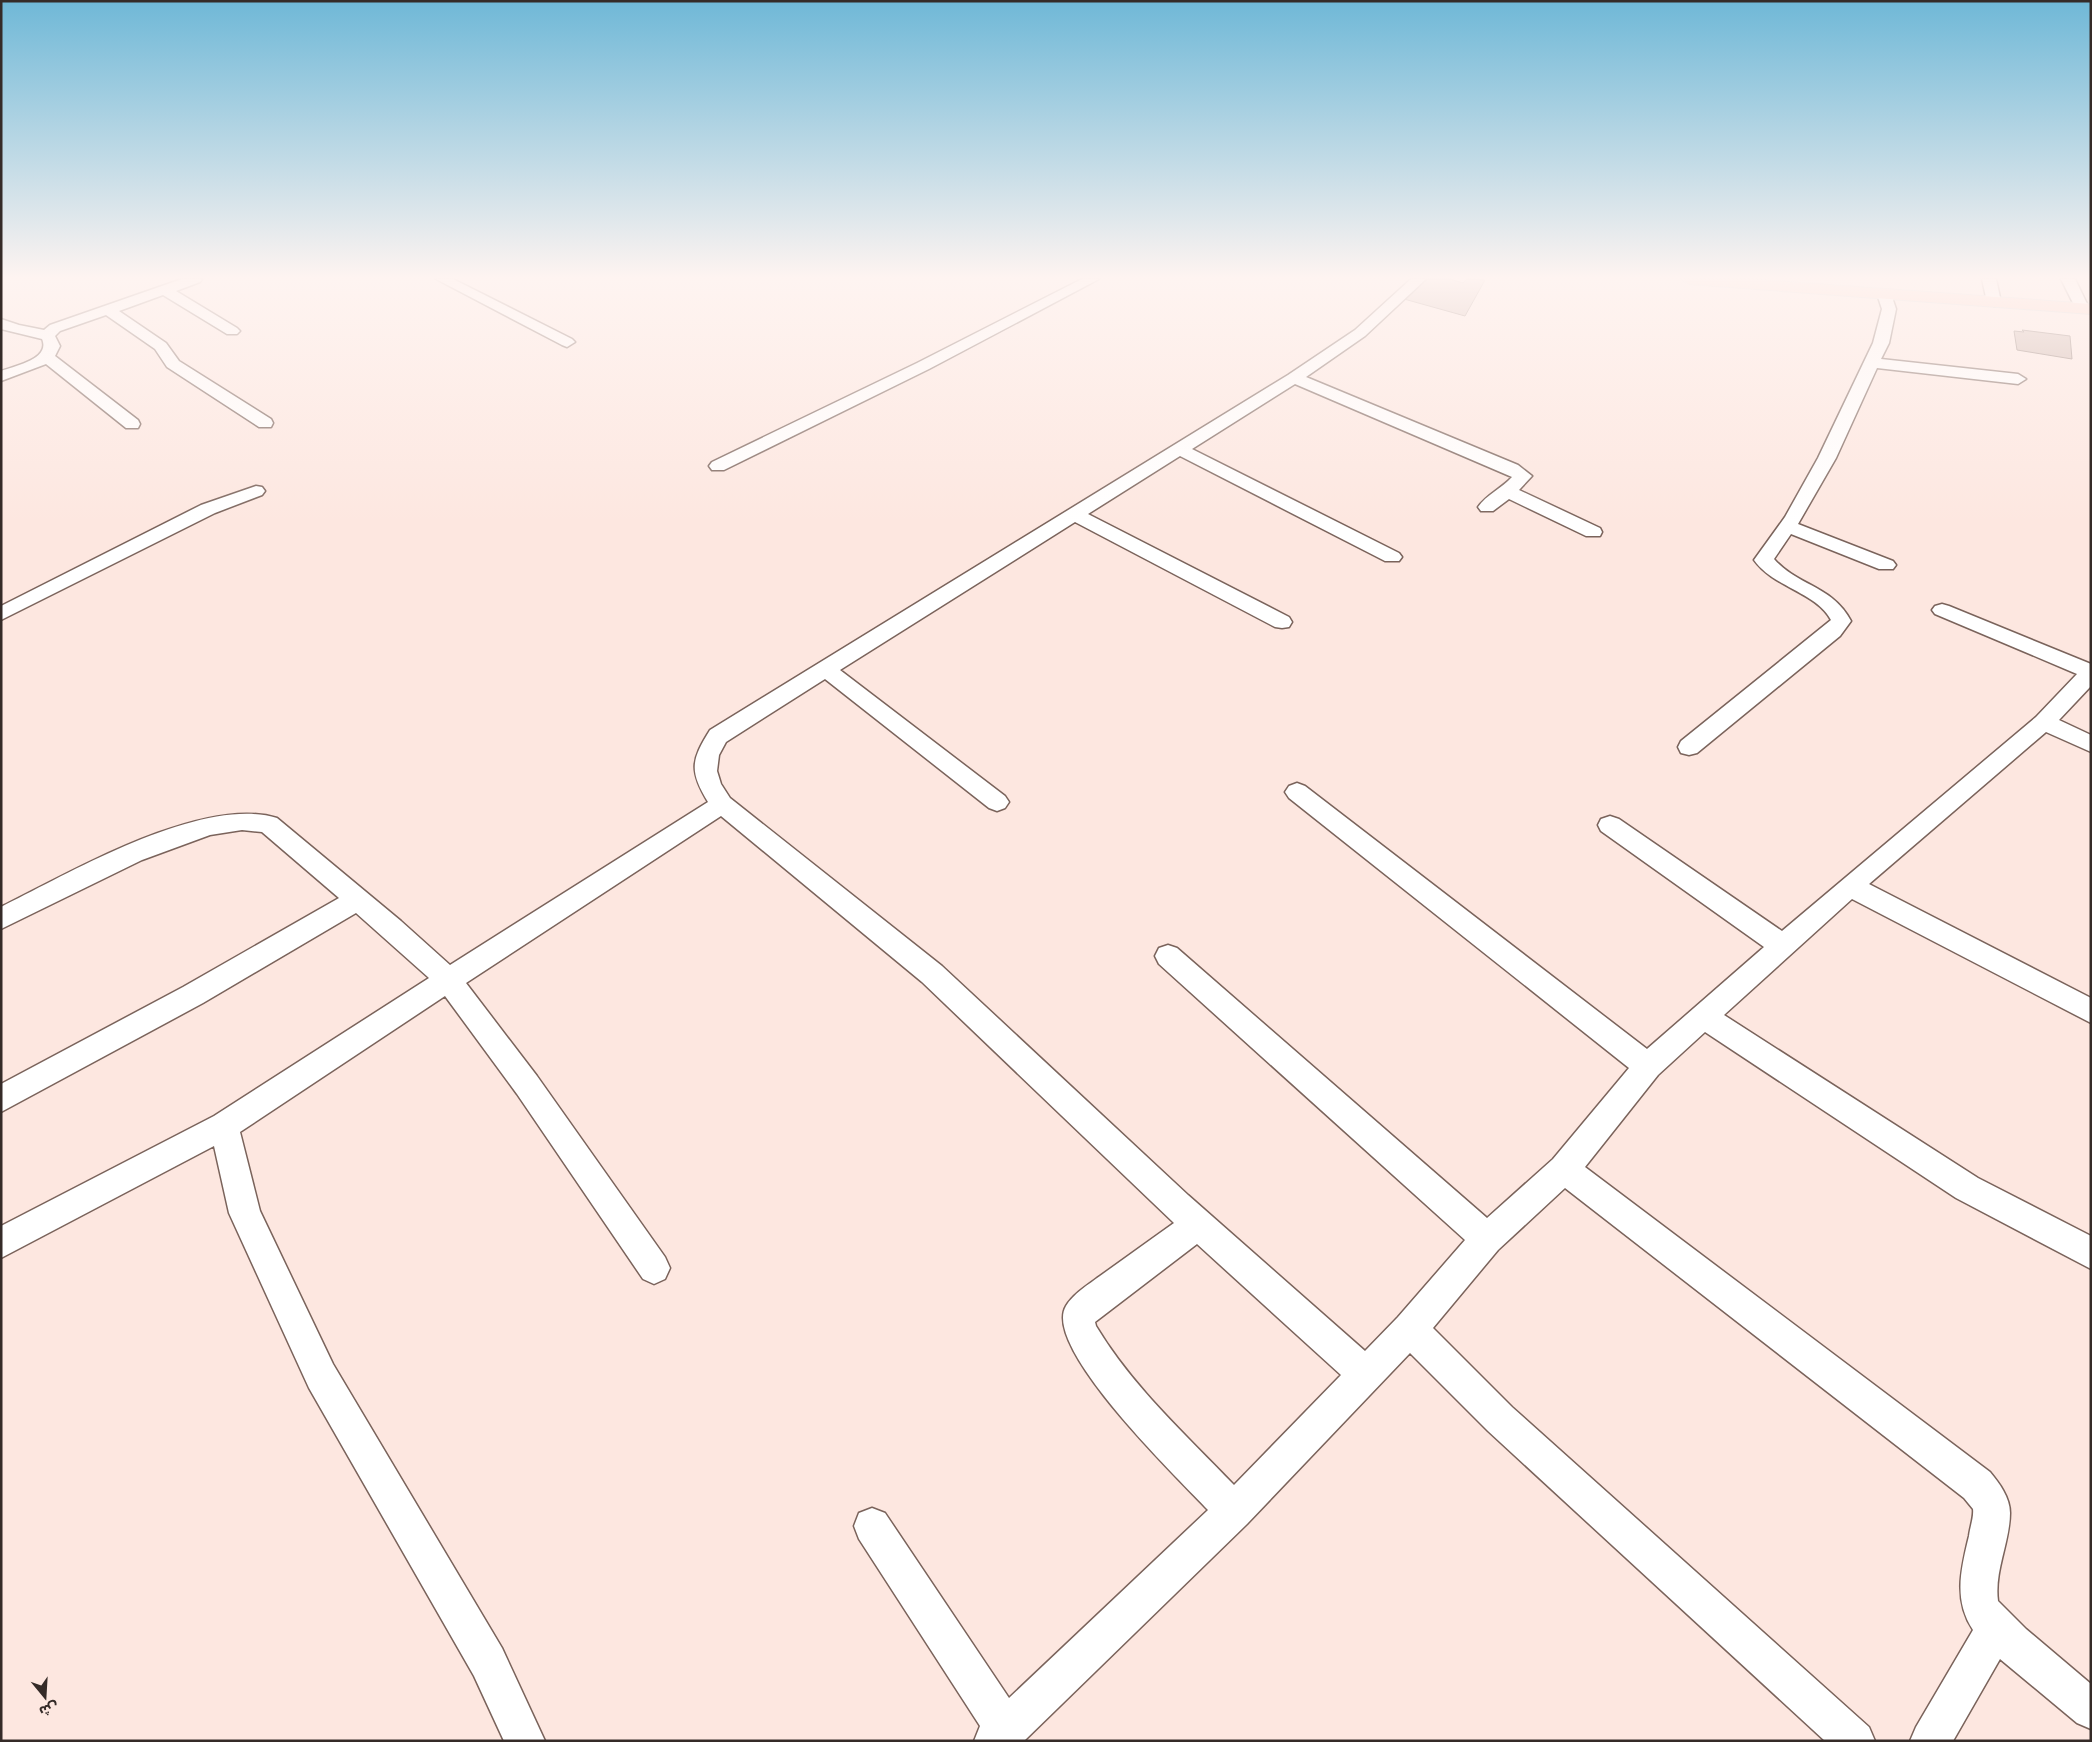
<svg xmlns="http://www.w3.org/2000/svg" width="2092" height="1742" font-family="Jost,'Noto Sans Arabic',sans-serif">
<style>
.building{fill:#cbb1a8;stroke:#866f66}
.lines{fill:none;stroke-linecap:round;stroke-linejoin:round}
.street-casing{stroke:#7a635b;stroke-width:3}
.primary-casing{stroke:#d3d0d0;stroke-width:2}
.street{fill:#fff;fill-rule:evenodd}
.primary{fill:#fdcdbf;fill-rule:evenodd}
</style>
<rect width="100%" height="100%" fill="#fde7e0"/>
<g class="building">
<polygon points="1427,279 1450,279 1463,283 1467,279 1485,280 1465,316 1404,299"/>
<polygon points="2022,330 2070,336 2072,359 2017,350 2014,331 2024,332"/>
</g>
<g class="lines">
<g class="street-casing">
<g id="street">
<path d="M182,279H202L200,282L176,291L237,328L240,331L237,334H227L163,295L119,311L166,343L179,361L271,419L273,423L271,427H259L167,367L155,349L106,315L60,331L55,336L60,346L55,356L138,420L140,424L138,428H126L46,364L1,381V371C15,366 51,359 42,339L1,329V319L19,325L44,330L50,325Z"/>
<polygon points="436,279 453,279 572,339 575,342 567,347 562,345"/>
<polygon points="1082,279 1099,279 929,369 724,470 712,470 709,466 712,462 917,363"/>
<path d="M1411,279H1426L1365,336L1306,377L1518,465L1532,476L1519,490L1600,528L1602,532L1600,536H1586L1509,499L1493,511H1481L1478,507C1486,495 1502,488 1512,477L1295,384L1192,449L1399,553L1402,557L1399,561H1385L1180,456L1088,514L1289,617L1292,622L1289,627L1282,628L1275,627L1075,522L840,670L1005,796L1009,802L1005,808L997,811L989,808L825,679L726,742L719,755L717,771L721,784L730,798L942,966L1188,1195L1365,1351L1398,1317L1465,1240L1159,964L1155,956L1159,948L1168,945L1177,948L1487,1218L1553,1159L1629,1068L1289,798L1285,792L1289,786L1297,783L1305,786L1647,1049L1764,947L1601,831L1598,825L1601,819L1610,816L1619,819L1782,931L2036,717L2077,674L1935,614L1932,610L1935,606L1942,604L1949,606L2091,664V686L2059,720L2091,735V752L2046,732L1869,884L2091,998V1023L1852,899L1724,1015L1978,1178L2091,1236V1269L1956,1198L1705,1032L1658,1075L1585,1167L1990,1472C1999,1483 2010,1497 2010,1513C2010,1542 1994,1571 1998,1601L2026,1629L2091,1684V1729L2077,1723L2000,1659L1953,1741H1910L1916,1727L1973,1630C1953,1600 1961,1569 1969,1536C1970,1527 1974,1517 1973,1509L1964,1498L1565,1188L1498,1250L1433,1328L1512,1407L1869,1727L1875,1741H1825L1488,1431L1410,1353L1247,1524L1024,1741H974L980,1726L859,1539L854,1526L859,1513L872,1508L885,1513L1009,1698L1208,1510C1179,1479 1041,1347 1066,1306C1073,1294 1089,1284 1100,1276C1125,1258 1149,1241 1174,1223L922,982L721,816L466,983L537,1076L665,1257L670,1268L665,1279L654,1284L643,1279L517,1094L445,996L240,1132L260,1211L333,1364L502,1648L545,1741H504L474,1676L309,1388L229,1213L214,1146L1,1258V1226L214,1116L429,978L356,913L203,1003L1,1112V1084L183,987L339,898L262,832L242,830L210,835L142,860L1,929V907C68,874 202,795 277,818L401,921L450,965L708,802C689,771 691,760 710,730L1288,375L1355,330ZM1197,1244L1341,1375L1234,1485C1186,1435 1132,1386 1096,1326L1095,1322Z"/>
<polygon points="1982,279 1996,279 2001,302 1999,305 1994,306 1987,302"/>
<polygon points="2061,279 2075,279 2089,308 2087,311 2077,311"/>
<path d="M1884,290L1891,294L1896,309L1889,343L1881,359L2018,374L2026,379L2018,384L1877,368L1836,458L1798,524L1893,561L1896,565L1893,569H1879L1791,534L1774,559C1798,586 1833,586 1851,621L1840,636L1697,753L1689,755L1681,753L1678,747L1681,741L1831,620C1816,592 1774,588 1754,560L1785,517L1818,458L1873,343L1882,309L1877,294Z"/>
<polygon points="256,486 262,487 265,491 262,495 215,513 1,620 1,606 201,505"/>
</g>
</g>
<g class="primary-casing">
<polygon id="primary" points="1681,279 1748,279 2091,304 2091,314 1689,284"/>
</g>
<use href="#street" class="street"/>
<use href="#primary" class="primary"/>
</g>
<linearGradient id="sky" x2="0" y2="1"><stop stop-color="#6fb8d7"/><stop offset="0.53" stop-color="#fef4f1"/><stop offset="1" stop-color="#fef4f1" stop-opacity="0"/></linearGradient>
<rect width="2092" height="523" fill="url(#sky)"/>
<rect width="2092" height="1742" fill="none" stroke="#352b28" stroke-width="5"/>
<g transform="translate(45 1697) rotate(162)" stroke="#fde7e0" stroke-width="4" paint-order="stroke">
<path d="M0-4L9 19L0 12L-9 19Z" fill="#352b28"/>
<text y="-8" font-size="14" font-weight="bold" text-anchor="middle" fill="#352b28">ش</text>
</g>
</svg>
